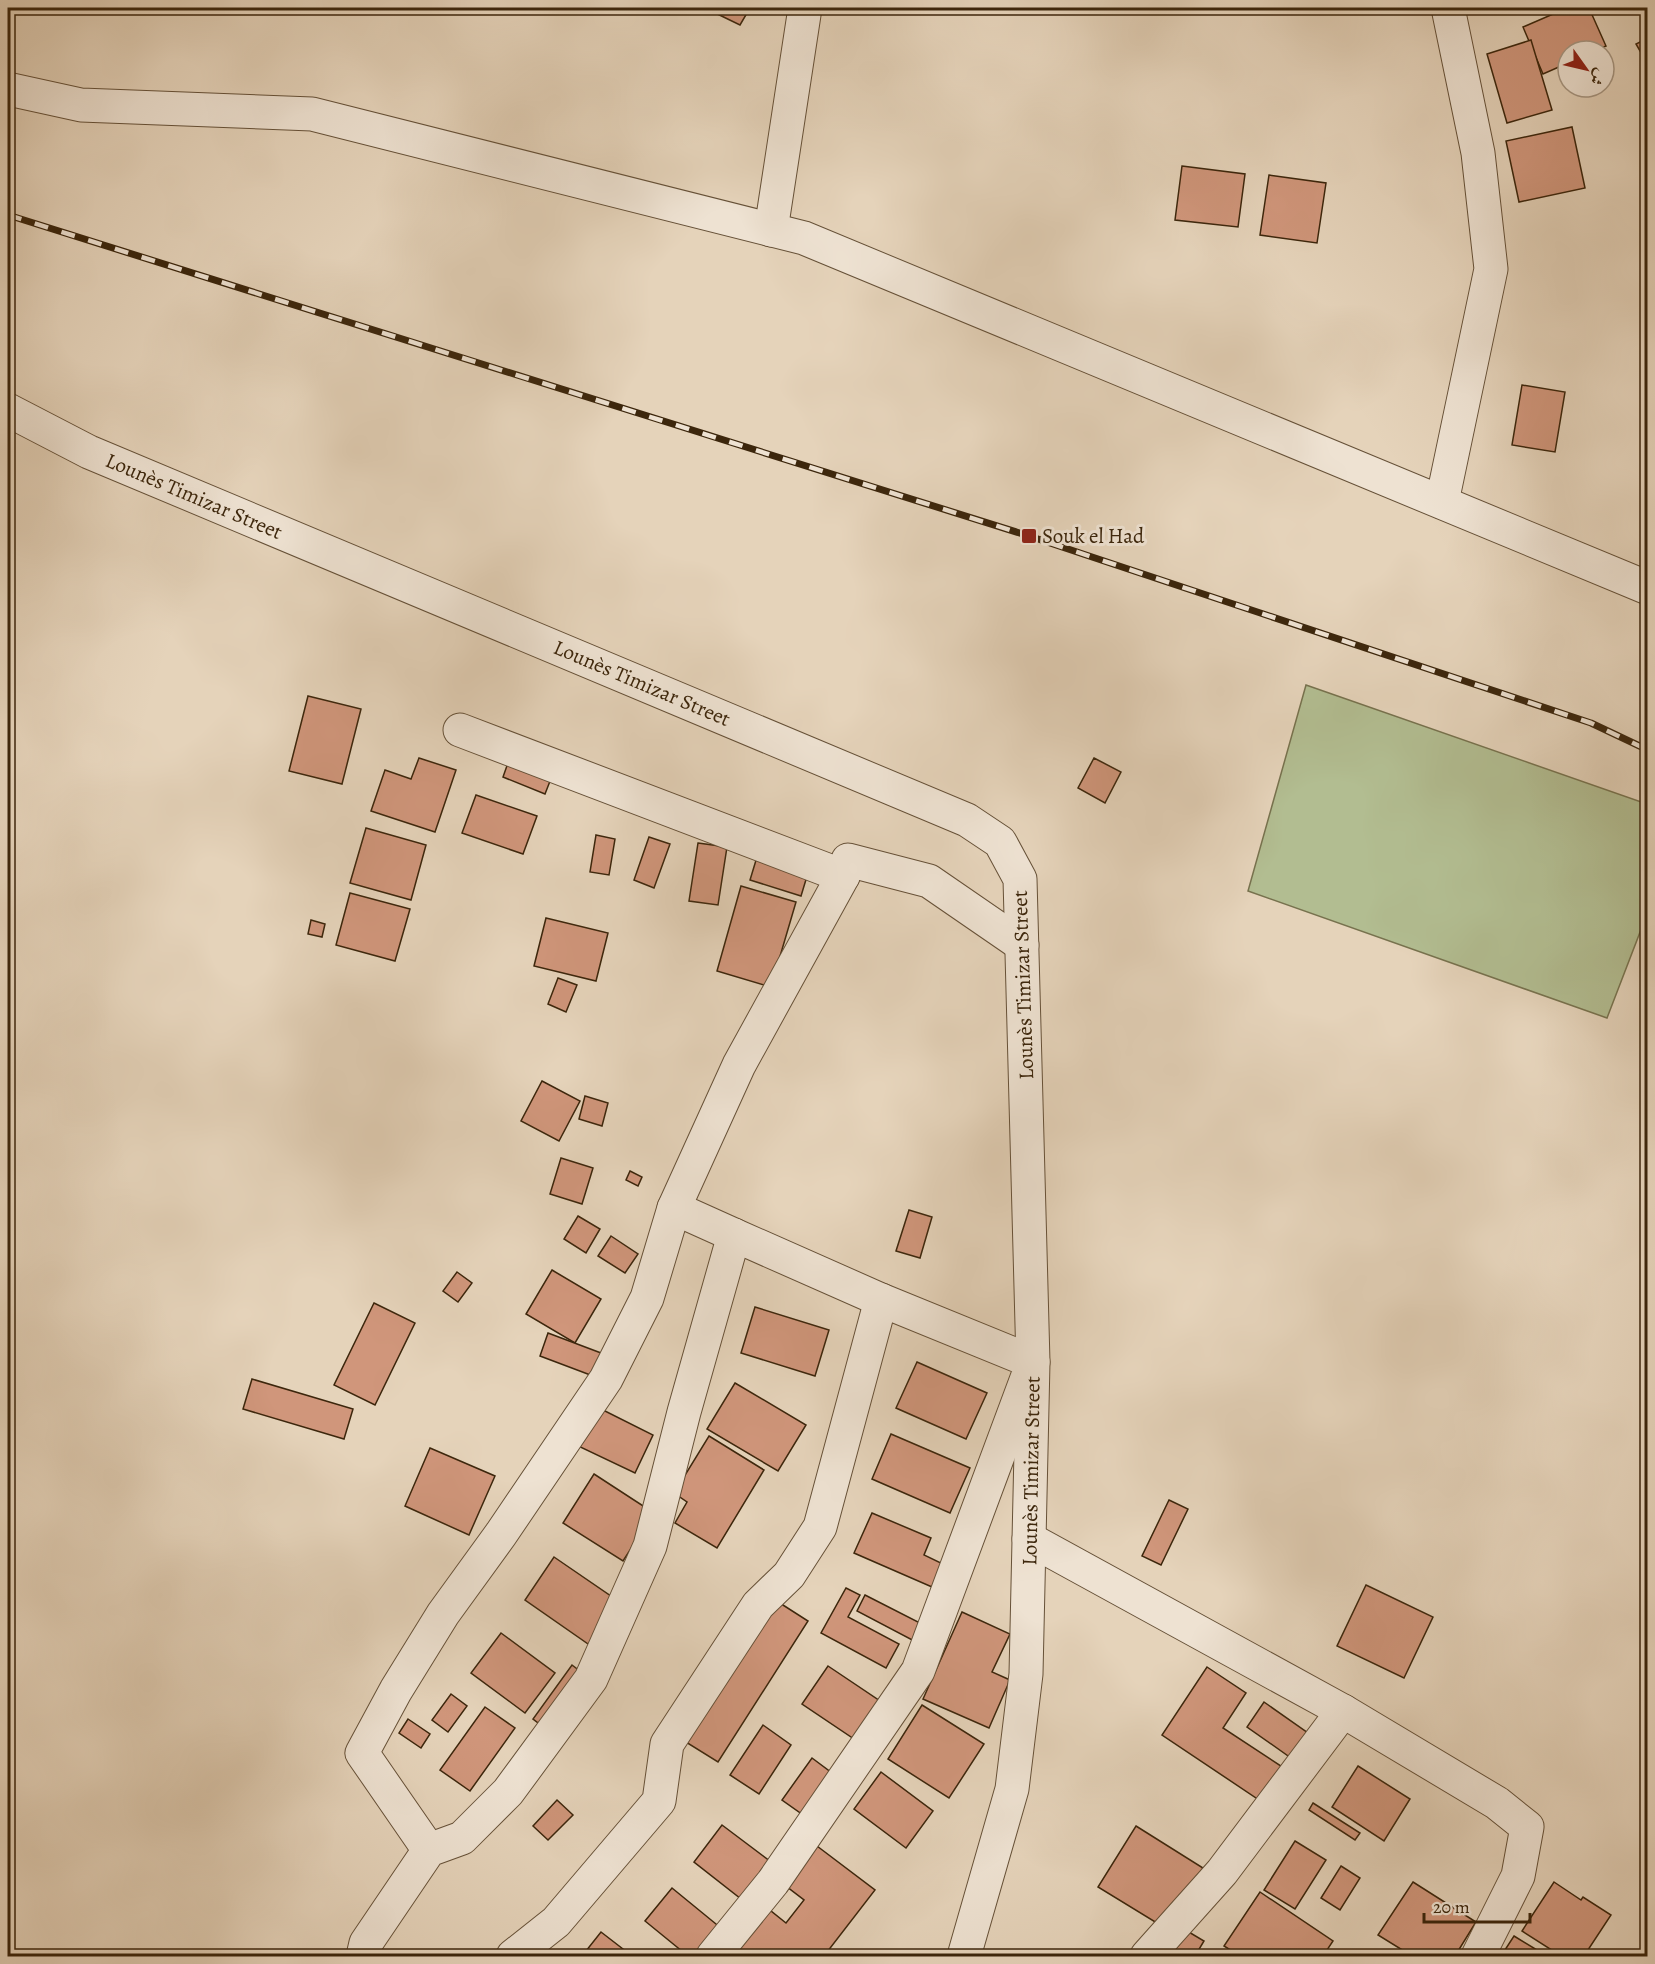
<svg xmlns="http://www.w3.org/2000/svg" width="1655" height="1964" font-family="Alegreya,Amiri,serif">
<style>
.green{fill:#b2bd91;stroke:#77724e;stroke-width:1.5}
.building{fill:#d0967b;stroke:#3c260c;stroke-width:1.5}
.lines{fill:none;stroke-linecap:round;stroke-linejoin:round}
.minor-casing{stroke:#665138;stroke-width:35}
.minor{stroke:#eee2d2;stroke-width:33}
.rail-casing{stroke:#3c260c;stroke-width:7}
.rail{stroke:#eee2d2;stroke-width:4.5;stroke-dasharray:14;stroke-linecap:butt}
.poi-dot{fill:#8f2418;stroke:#eee2d2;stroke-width:2}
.labels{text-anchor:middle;stroke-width:6;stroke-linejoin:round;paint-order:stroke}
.street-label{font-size:21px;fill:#3c260c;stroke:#eee2d2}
.poi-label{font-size:21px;fill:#3c260c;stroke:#eee2d2;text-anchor:start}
</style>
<rect width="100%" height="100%" fill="#e5d3ba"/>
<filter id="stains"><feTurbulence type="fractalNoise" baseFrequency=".00333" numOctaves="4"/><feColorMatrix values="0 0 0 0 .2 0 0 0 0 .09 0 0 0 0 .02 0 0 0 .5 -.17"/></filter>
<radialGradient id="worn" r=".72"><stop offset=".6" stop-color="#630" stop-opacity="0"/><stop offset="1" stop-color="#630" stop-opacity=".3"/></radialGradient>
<polygon class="green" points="1306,685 1647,804 1647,914 1607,1018 1248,891"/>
<g class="building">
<polygon points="705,8 750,8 740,25"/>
<polygon points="1567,8 1589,8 1606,46 1594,51 1568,51 1568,63 1543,74 1523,27"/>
<polygon points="1648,38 1648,63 1647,63 1636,44"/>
<polygon points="1531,40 1552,110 1507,123 1487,54"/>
<polygon points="1572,127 1585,188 1519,202 1506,141"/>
<polygon points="1182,166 1245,174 1238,227 1175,220"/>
<polygon points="1269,175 1326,183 1317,243 1260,235"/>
<polygon points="1522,385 1565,392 1555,452 1512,445"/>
<polygon points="308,696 361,709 342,784 289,771"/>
<polygon points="419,758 456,770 435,832 371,811 385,770 411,779"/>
<polygon points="1094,758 1121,772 1105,803 1078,788"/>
<polygon points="509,760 552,776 545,794 503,777"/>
<polygon points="476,795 537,816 523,854 462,833"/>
<polygon points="366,828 426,845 411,900 350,883"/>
<polygon points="596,835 615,839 609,875 590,872"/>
<polygon points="649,837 670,844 654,888 634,880"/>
<polygon points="698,843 727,847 718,905 689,901"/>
<polygon points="760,847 811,863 801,896 750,880"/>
<polygon points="741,886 796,902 771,987 717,971"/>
<polygon points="350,893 410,909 395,961 336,945"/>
<polygon points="546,918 608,933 596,981 534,966"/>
<polygon points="311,920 325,924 322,937 308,934"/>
<polygon points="558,978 577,985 566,1012 548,1004"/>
<polygon points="542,1081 580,1101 559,1141 521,1121"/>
<polygon points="585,1096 608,1103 602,1126 579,1119"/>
<polygon points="561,1158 593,1168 582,1204 550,1194"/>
<polygon points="630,1171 642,1177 638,1186 626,1180"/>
<polygon points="909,1210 932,1217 920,1258 896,1251"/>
<polygon points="578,1216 600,1229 586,1253 564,1239"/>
<polygon points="611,1236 638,1254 625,1273 598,1256"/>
<polygon points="552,1270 601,1299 575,1343 526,1314"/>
<polygon points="457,1272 472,1283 458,1302 443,1291"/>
<polygon points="374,1303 415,1323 375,1405 334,1385"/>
<polygon points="755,1307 829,1330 815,1376 741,1353"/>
<polygon points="548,1333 609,1356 601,1379 540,1356"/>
<polygon points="917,1362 987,1393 966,1439 896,1408"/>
<polygon points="252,1379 353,1409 344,1439 243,1409"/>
<polygon points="735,1383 806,1425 778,1471 707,1429"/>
<polygon points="595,1406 653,1435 635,1473 576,1445"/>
<polygon points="891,1434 970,1468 950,1513 872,1479"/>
<polygon points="709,1436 764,1470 717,1548 675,1523 687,1502 674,1493"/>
<polygon points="430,1448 495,1476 469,1535 405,1506"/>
<polygon points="594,1474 654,1513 623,1561 563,1523"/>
<polygon points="1169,1500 1188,1509 1161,1565 1142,1556"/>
<polygon points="872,1513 931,1538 924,1555 943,1564 932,1587 854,1553"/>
<polygon points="554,1557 621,1603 591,1646 525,1600"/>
<polygon points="1366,1585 1433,1617 1404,1678 1337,1646"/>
<polygon points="846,1588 860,1595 848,1617 899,1644 886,1668 821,1633"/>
<polygon points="865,1595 924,1625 916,1642 857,1611"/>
<polygon points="772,1598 808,1621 718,1762 681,1739"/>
<polygon points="962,1612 1010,1634 992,1672 1010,1680 989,1728 923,1699"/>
<polygon points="501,1633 555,1673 525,1713 471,1673"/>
<polygon points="572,1665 585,1675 546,1729 533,1719"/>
<polygon points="828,1666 886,1705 860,1743 802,1704"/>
<polygon points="1207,1667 1246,1693 1223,1728 1287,1770 1265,1804 1162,1735"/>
<polygon points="451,1694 467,1706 448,1732 432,1720"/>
<polygon points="1264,1702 1308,1733 1291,1758 1247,1727"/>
<polygon points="922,1705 984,1744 949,1798 888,1759"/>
<polygon points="485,1707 515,1728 470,1791 440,1770"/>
<polygon points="408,1719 430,1734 421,1748 399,1733"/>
<polygon points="763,1725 791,1745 759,1794 730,1775"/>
<polygon points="812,1758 836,1776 806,1817 782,1800"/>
<polygon points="1358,1766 1410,1799 1384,1841 1332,1807"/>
<polygon points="881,1772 933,1811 906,1848 854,1809"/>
<polygon points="557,1800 573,1815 548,1840 533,1826"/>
<polygon points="1313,1803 1360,1833 1355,1840 1309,1810"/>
<polygon points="722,1825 779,1868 750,1906 694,1862"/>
<polygon points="1136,1826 1203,1868 1165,1928 1098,1887"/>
<polygon points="1295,1841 1326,1860 1295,1909 1264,1890"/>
<polygon points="813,1843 875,1890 824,1956 720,1956 761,1903 786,1923 804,1900 782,1883"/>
<polygon points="1341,1866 1360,1878 1340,1910 1321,1898"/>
<polygon points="1413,1882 1476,1922 1455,1956 1412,1956 1378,1935"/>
<polygon points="1554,1882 1581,1900 1583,1897 1611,1915 1584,1956 1561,1956 1522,1931"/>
<polygon points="672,1888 727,1933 707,1956 688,1956 645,1921"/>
<polygon points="1260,1892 1333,1941 1323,1956 1240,1956 1224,1946"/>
<polygon points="1177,1925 1204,1941 1195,1956 1159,1956"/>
<polygon points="601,1932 632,1956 582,1956"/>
<polygon points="1514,1936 1547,1956 1501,1956"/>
<polygon points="1393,1950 1403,1956 1388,1956"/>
</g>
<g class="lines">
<g class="minor-casing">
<g id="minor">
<polyline points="8,89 81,105 312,114 804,238 1648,588"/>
<polyline points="771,230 805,8"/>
<polyline points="8,410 89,452 967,820 1000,842 1020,879 1033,1362 1026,1674 1012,1789 964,1956"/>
<polyline points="1442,502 1491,269 1478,153 1448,8"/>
<polyline points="460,730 843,876"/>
<polyline points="674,1208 734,1235"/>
<polyline points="1029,1539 1343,1711 1497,1803 1527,1827 1518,1876 1478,1956"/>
<polyline points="429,1850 362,1753 396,1690 443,1614 501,1534 606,1379 647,1298 674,1208 739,1065 843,876 848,860 929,881 1022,945"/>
<polyline points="363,1956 366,1943 429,1850 462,1838 508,1792 591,1679 650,1546 684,1412 734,1235 881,1300 1033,1362 918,1671 773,1882 713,1956"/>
<polyline points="513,1956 556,1922 659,1801 667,1744 758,1605 789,1575 820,1527 881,1300"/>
<polyline points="1147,1956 1222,1872 1343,1711"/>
</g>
</g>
<use href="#minor" class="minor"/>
<g class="rail-casing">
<polyline id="rail" points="8,215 1029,536 1591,723 1648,750"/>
</g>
<use href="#rail" class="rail"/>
</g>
<rect class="poi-dot" x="1021" y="528" width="16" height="16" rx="3"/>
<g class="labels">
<g class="street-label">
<text transform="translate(194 496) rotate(23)" y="7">Lounès Timizar Street</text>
<text transform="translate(642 683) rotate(23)" y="7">Lounès Timizar Street</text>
<text transform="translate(1023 985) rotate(-92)" y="7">Lounès Timizar Street</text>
<text transform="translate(1031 1471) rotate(-89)" y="7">Lounès Timizar Street</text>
</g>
<g class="poi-label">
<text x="1042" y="543">Souk el Had</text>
</g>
</g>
<rect width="1655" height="1964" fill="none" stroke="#e5d3ba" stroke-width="30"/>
<rect x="9" y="9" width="1637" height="1946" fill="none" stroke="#3c260c" stroke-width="3"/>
<rect x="15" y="15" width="1625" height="1934" fill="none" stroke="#3c260c" stroke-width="1.5"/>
<g transform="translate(1586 69) rotate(124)"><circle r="28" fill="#eee2d2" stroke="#a79783" stroke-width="1.5"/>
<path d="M0-4.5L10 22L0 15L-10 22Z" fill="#8f2418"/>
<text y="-9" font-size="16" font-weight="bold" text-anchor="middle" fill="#3c260c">ش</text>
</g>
<path d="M1424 1913v9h106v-9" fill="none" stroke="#3c260c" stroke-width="3"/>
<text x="1433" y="1913" font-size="18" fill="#3c260c" stroke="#eee2d2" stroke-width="4.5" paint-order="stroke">20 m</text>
<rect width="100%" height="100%" filter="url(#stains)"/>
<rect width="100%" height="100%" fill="url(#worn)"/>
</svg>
